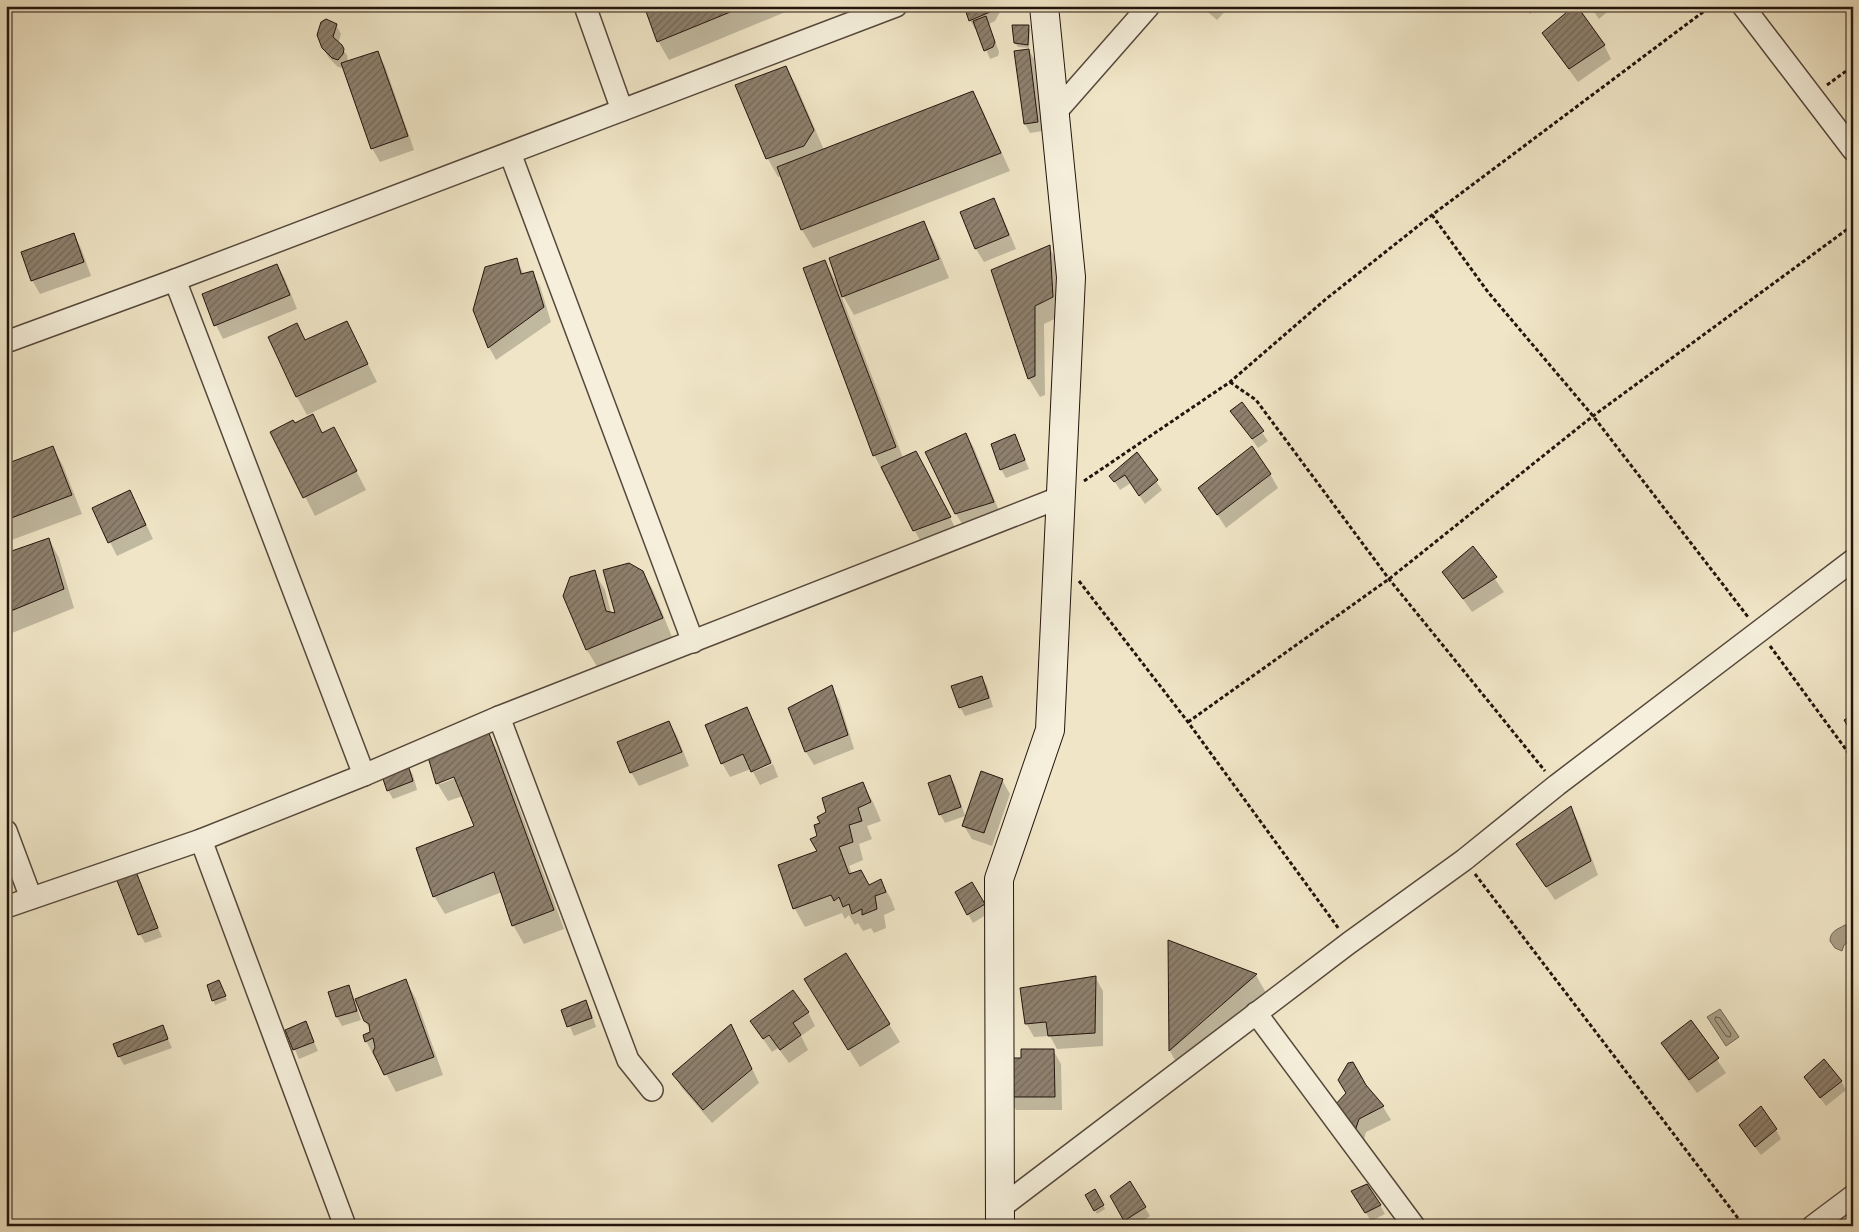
<svg xmlns="http://www.w3.org/2000/svg" width="1859" height="1232" font-family="'Libre Bodoni',serif">
<style>
.water{fill:#aa9f88;stroke:#746757}
.shadow{fill:#0003;fill-rule:evenodd}
.lines{fill:none;stroke-linecap:round;stroke-linejoin:round}
.shore{stroke:#665a4a;stroke-width:1}
.building{fill:url(#building-hatch);stroke:#23140d}
.street-casing{stroke:#56483c;stroke-width:24}
.secondary-casing{stroke:#23140d;stroke-width:30}
.path{stroke:#23140d;stroke-width:3;stroke-dasharray:4 2.5;stroke-linecap:butt}
.street{stroke:#f5efdb;stroke-width:21}
.secondary{stroke:#f5efdb;stroke-width:28}
</style>
<defs>
<pattern id="building-hatch" width="6" height="6" patternUnits="userSpaceOnUse" patternTransform="scale(1.25)"><rect width="6" height="6" fill="#8e816e"/><path d="M-1 1l2-2M0 6l6-6M5 7l2-2" fill="none" stroke="#746859"/></pattern>
</defs>
<rect width="100%" height="100%" fill="#f0e6c7"/>
<filter id="stains"><feTurbulence type="fractalNoise" baseFrequency=".004" numOctaves="4"/><feColorMatrix values="0 0 0 0 .2 0 0 0 0 .09 0 0 0 0 .02 0 0 0 .5 -.17"/></filter>
<radialGradient id="worn" r=".72"><stop offset=".6" stop-color="#630" stop-opacity="0"/><stop offset="1" stop-color="#630" stop-opacity=".3"/></radialGradient>
<g class="water">
<path d="M1845,925L1853,926V939L1844,945L1842,951L1835,948L1830,941C1830,931 1838,929 1845,925Z"/>
<polygon points="1720,1009 1739,1037 1726,1046 1707,1017"/>
</g>
<g class="shadow">
<polygon points="645,6 800,6 669,60 658,41"/>
<polygon points="966,6 1003,6 995,21 989,24 999,52 998,56 990,59 977,28 975,29 970,20"/>
<polygon points="1006,6 1016,6 1014,11"/>
<polygon points="1201,6 1230,6 1217,20"/>
<polygon points="1525,6 1539,6 1530,14"/>
<polygon points="1590,6 1614,6 1599,19"/>
<polygon points="336,25 341,34 338,44 347,55 348,62 377,52 385,66 414,150 380,162 372,148 344,68 338,67 328,57 323,47"/>
<polygon points="1028,26 1030,30 1029,48 1018,47 1015,43"/>
<polygon points="1544,34 1604,45 1611,59 1578,82 1552,47"/>
<polygon points="1029,50 1034,59 1043,131 1030,133 1025,124"/>
<polygon points="786,67 796,85 824,150 973,93 983,111 1010,171 813,248 802,230 781,176 778,177 768,159 737,86"/>
<polygon points="994,199 1001,213 1016,249 984,262 976,249 962,213"/>
<polygon points="924,223 934,241 949,278 854,315 842,294 841,295 903,458 923,466 957,531 922,544 874,455 825,262 838,285"/>
<polygon points="74,235 81,248 91,276 40,294 32,280"/>
<polygon points="1049,247 1059,265 1063,315 1044,324 1045,395 1040,397 1029,379 993,270"/>
<polygon points="516,259 524,274 532,272 540,286 551,322 496,360 489,347"/>
<polygon points="277,265 285,279 297,309 223,339 216,325"/>
<polygon points="347,323 377,382 307,415 297,397 297,325 306,341"/>
<polygon points="1242,404 1268,441 1258,448 1232,411"/>
<polygon points="313,416 323,434 334,428 366,490 315,516 272,432 295,425"/>
<polygon points="966,434 974,448 1001,516 964,527 956,514"/>
<polygon points="1014,435 1029,469 1006,478 1001,469"/>
<polygon points="53,448 63,466 82,514 6,542 6,466"/>
<polygon points="1137,454 1162,490 1145,504 1131,483 1120,490 1111,476"/>
<polygon points="1270,474 1278,488 1226,528 1200,488"/>
<polygon points="137,505 153,539 117,556 110,542"/>
<polygon points="49,539 59,558 74,608 7,635 6,555"/>
<polygon points="1473,548 1504,592 1472,612 1444,572"/>
<polygon points="642,571 653,590 672,637 598,668 587,650 565,596 594,572 605,590 611,613 617,614"/>
<polygon points="982,678 987,686 993,707 965,716 960,707"/>
<polygon points="831,686 839,700 854,749 814,765 806,752 789,708"/>
<polygon points="747,708 754,722 772,761 730,777 722,763"/>
<polygon points="669,722 677,736 689,766 639,786 631,772"/>
<path d="M489,735L499,753L564,929L524,944L513,925L502,892L445,914L434,896L475,827L463,796L448,801L437,783ZM460,774L461,776L440,784V781Z"/>
<polygon points="773,764 778,777 760,785 753,772"/>
<polygon points="408,766 413,775 417,790 393,799 388,790"/>
<polygon points="950,777 955,785 965,816 945,823 940,814"/>
<polygon points="1002,780 1010,794 992,846 972,839 964,826"/>
<polygon points="862,784 873,802 881,821 867,826 872,839 859,844 863,860 849,866 852,874 869,886 881,881 891,899 895,910 884,915 886,928 874,933 871,928 863,931 858,923 855,925 849,915 845,919 842,913 805,927 795,909 780,866 818,851 819,837 822,823"/>
<polygon points="1571,808 1578,821 1598,875 1555,900 1518,845"/>
<polygon points="134,871 162,937 145,943 140,934"/>
<polygon points="972,884 989,913 973,923 956,893"/>
<polygon points="1169,942 1256,975 1266,993 1180,1069 1170,1051"/>
<polygon points="1095,977 1103,991 1103,1046 1057,1049 1050,1036 1034,1037 1026,1023"/>
<polygon points="406,981 416,999 443,1075 396,1092 378,1059 376,1060 366,1041 372,1033 365,1021"/>
<polygon points="208,986 221,986 227,1000 215,1005"/>
<polygon points="348,987 353,996 361,1020 342,1026 337,1017 329,993"/>
<polygon points="816,997 889,1024 900,1042 860,1067"/>
<polygon points="586,1002 591,1011 596,1027 574,1036 563,1010"/>
<polygon points="808,1012 815,1026 801,1036 808,1050 789,1063 778,1048 772,1052 751,1021"/>
<polygon points="1691,1021 1726,1073 1697,1093 1670,1057 1663,1044"/>
<polygon points="306,1023 318,1051 299,1059 287,1031"/>
<polygon points="162,1026 172,1048 124,1065 119,1056"/>
<polygon points="738,1039 759,1083 712,1123 682,1088 674,1074"/>
<polygon points="1053,1050 1061,1064 1062,1110 1016,1110 1009,1097 1022,1059"/>
<polygon points="1805,1077 1841,1081 1846,1090 1826,1106"/>
<polygon points="1365,1086 1383,1107 1391,1120 1366,1132 1363,1143 1344,1119"/>
<polygon points="1776,1130 1781,1139 1761,1155 1745,1134"/>
<polygon points="1130,1183 1150,1216 1135,1226 1128,1226 1111,1196"/>
<polygon points="1095,1190 1105,1209 1097,1214 1087,1195"/>
<polygon points="1353,1192 1380,1205 1385,1214 1371,1221"/>
</g>
<g class="lines">
<polygon class="shore" points="1716,1017 1720,1018 1731,1034 1730,1037 1726,1036 1715,1020"/>
</g>
<g class="building">
<polygon points="644,6 745,6 657,42"/>
<polygon points="964,6 994,6 990,12 969,21"/>
<polygon points="1574,6 1577,6 1605,45 1569,69 1542,33"/>
<polygon points="986,16 995,42 993,47 984,51 973,21"/>
<polygon points="326,19 337,24 333,37 342,45 344,49 343,54 338,60 332,58 322,48 317,35 321,22"/>
<polygon points="1012,25 1029,25 1028,45 1014,43"/>
<polygon points="1029,49 1038,122 1024,124 1014,51"/>
<polygon points="378,51 408,136 371,149 341,63"/>
<polygon points="786,66 814,130 804,146 766,159 735,85"/>
<polygon points="973,91 1001,153 801,230 777,167"/>
<polygon points="994,198 1009,235 975,249 960,212"/>
<polygon points="924,221 939,259 842,297 829,258"/>
<polygon points="74,233 84,262 31,281 21,252"/>
<polygon points="1050,245 1053,297 1035,306 1035,376 1028,379 991,270"/>
<polygon points="517,258 521,274 533,271 544,307 488,348 473,310 485,267"/>
<polygon points="825,260 896,447 873,456 803,268"/>
<polygon points="277,264 290,295 214,326 202,294"/>
<polygon points="347,321 368,364 296,397 268,337 297,323 305,340"/>
<polygon points="1242,402 1264,431 1252,439 1230,411"/>
<polygon points="313,414 322,433 334,427 357,471 303,498 270,432 293,420 295,423"/>
<polygon points="966,433 994,502 955,514 925,452"/>
<polygon points="1015,434 1025,460 1000,470 991,444"/>
<polygon points="53,446 72,495 6,520 6,464"/>
<polygon points="1252,446 1271,474 1217,515 1198,488"/>
<polygon points="916,451 951,517 913,531 881,467"/>
<polygon points="1137,452 1158,480 1139,496 1125,475 1114,482 1109,476"/>
<polygon points="130,490 146,525 108,543 92,508"/>
<polygon points="49,538 64,589 6,613 6,553"/>
<polygon points="1473,546 1497,577 1463,599 1442,572"/>
<polygon points="629,563 643,571 663,618 586,650 563,596 570,577 595,570 606,611 615,613 603,570"/>
<polygon points="982,676 989,698 959,708 951,686"/>
<polygon points="832,685 848,735 805,752 788,708"/>
<polygon points="747,707 771,763 751,772 743,754 721,764 705,725"/>
<polygon points="1853,715 1853,728 1850,730 1844,720"/>
<polygon points="669,721 682,752 630,773 617,742"/>
<polygon points="489,733 554,910 512,926 494,872 433,897 416,848 474,826 454,777 436,784 428,757"/>
<polygon points="408,765 413,781 387,791 382,776"/>
<polygon points="981,771 1003,779 984,833 962,826"/>
<polygon points="950,775 961,807 939,815 928,783"/>
<polygon points="863,782 871,802 858,808 862,821 849,825 853,842 839,847 849,874 861,870 869,885 881,879 886,892 875,896 877,909 862,915 862,909 852,914 849,904 843,907 839,897 834,901 831,895 793,909 778,865 817,851 810,839 817,836 814,825 820,823 817,817 826,812 822,798"/>
<polygon points="1571,806 1591,861 1546,887 1516,844"/>
<polygon points="135,869 158,928 138,935 116,878"/>
<polygon points="972,882 985,904 967,915 955,892"/>
<polygon points="1168,940 1257,974 1169,1051"/>
<polygon points="846,953 890,1024 848,1050 804,979"/>
<polygon points="1096,976 1095,1033 1048,1036 1046,1022 1025,1024 1020,988"/>
<polygon points="406,979 434,1057 384,1075 373,1052 375,1047 373,1038 365,1042 363,1035 370,1032 369,1024 364,1021 355,999"/>
<polygon points="219,980 226,996 212,1001 207,985"/>
<polygon points="349,985 357,1011 336,1017 328,992"/>
<polygon points="793,990 809,1012 793,1023 801,1035 780,1050 769,1035 763,1039 750,1021"/>
<polygon points="586,1000 592,1018 567,1027 561,1010"/>
<polygon points="1691,1020 1719,1058 1689,1080 1661,1043"/>
<polygon points="306,1021 314,1042 293,1050 285,1030"/>
<polygon points="731,1024 752,1069 703,1110 672,1074"/>
<polygon points="163,1025 168,1039 118,1057 113,1044"/>
<polygon points="1021,1049 1054,1049 1055,1097 1007,1097 1006,1058 1021,1058"/>
<polygon points="1824,1059 1842,1081 1820,1098 1804,1077"/>
<polygon points="1353,1062 1366,1085 1384,1106 1359,1119 1355,1131 1335,1105 1346,1093 1338,1080 1348,1063"/>
<polygon points="1761,1106 1777,1129 1755,1147 1739,1125"/>
<polygon points="1130,1181 1146,1207 1124,1221 1110,1196"/>
<polygon points="1367,1184 1381,1205 1365,1213 1351,1191"/>
<polygon points="1095,1189 1104,1205 1094,1211 1085,1195"/>
</g>
<g class="lines">
<g class="street-casing">
<g id="street">
<polyline points="585,6 622,110"/>
<polyline points="1743,6 1853,150"/>
<polyline points="1055,113 1149,6"/>
<polyline points="510,153 693,642"/>
<polyline points="175,280 364,775"/>
<polyline points="6,342 175,280 896,6"/>
<polyline points="499,717 628,1060 652,1090"/>
<polyline points="6,831 31,898"/>
<polyline points="201,840 345,1226"/>
<polyline points="6,907 201,840 364,775 499,717 1061,497"/>
<polyline points="1256,1013 1414,1226"/>
<polyline points="1000,1208 1349,943 1464,860 1557,785 1853,560"/>
<polyline points="1813,1226 1853,1196"/>
</g>
</g>
<g class="secondary-casing">
<polyline id="secondary" points="1000,1226 999,879 1050,730 1071,277 1044,6"/>
</g>
<g class="path">
<polyline points="1827,85 1853,66"/>
<polyline points="1432,215 1488,292 1593,416 1748,617"/>
<polyline points="1230,382 1256,400 1389,579 1545,771"/>
<polyline points="1084,481 1230,382 1326,299 1432,215 1711,6"/>
<polyline points="1079,581 1188,722 1339,929"/>
<polyline points="1770,646 1853,759"/>
<polyline points="1188,722 1389,579 1593,416 1853,225"/>
<polyline points="1475,874 1744,1226"/>
</g>
<use href="#street" class="street"/>
<use href="#secondary" class="secondary"/>
</g>
<rect width="1859" height="1232" fill="none" stroke="#f0e6c7" stroke-width="25"/>
<rect x="8" y="8" width="1844" height="1217" fill="none" stroke="#23140d" stroke-width="2.5"/>
<rect x="12" y="12" width="1834" height="1207" fill="none" stroke="#23140d"/>
<rect width="100%" height="100%" filter="url(#stains)"/>
<rect width="100%" height="100%" fill="url(#worn)"/>
</svg>
